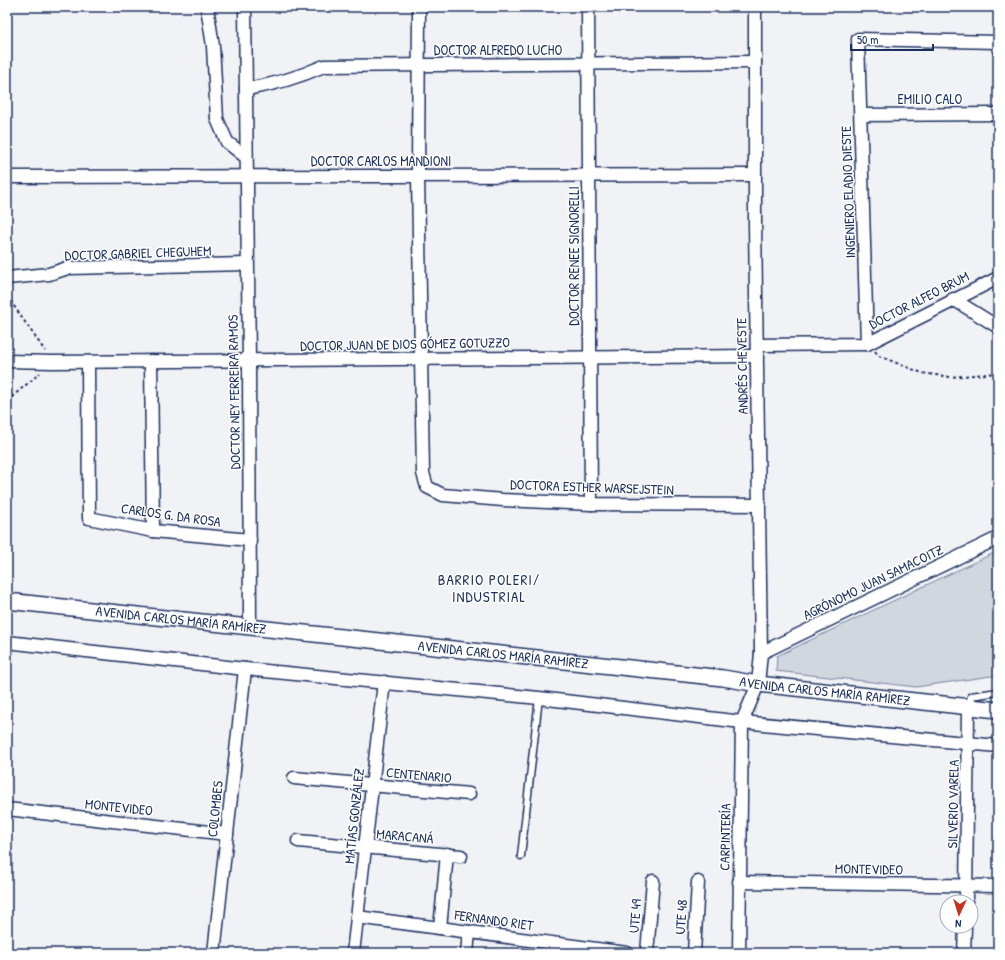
<svg xmlns="http://www.w3.org/2000/svg" width="1005" height="960" font-family="'Patrick Hand',sans-serif">
<style>
.green{fill:#d2d6df;stroke:#76829e}
.lines{fill:none;stroke-linecap:round;stroke-linejoin:round}
.service-casing{stroke:#1b2f5e;stroke-width:9}
.minor-casing{stroke:#1b2f5e;stroke-width:15}
.tertiary-casing{stroke:#1b2f5e;stroke-width:18}
.path{stroke:#1b2f5e;stroke-width:2;stroke-dasharray:3 3;stroke-linecap:butt}
.service{stroke:#fff;stroke-width:6}
.minor{stroke:#fff;stroke-width:12}
.tertiary{stroke:#fff;stroke-width:15}
.labels{text-anchor:middle;stroke-width:3;stroke-linejoin:round;paint-order:stroke}
.street-label{font-size:14px;fill:#1b2f5e;stroke:#fff}
.neighbourhood-label{font-size:15px;letter-spacing:1px;fill:#1b2f5e;stroke:#fff}
</style>
<rect width="100%" height="100%" fill="#f1f2f5"/>
<filter id="ink" filterUnits="userSpaceOnUse"><feTurbulence type="fractalNoise" baseFrequency=".025" numOctaves="2"/><feDisplacementMap in="SourceGraphic" scale="8" xChannelSelector="R" yChannelSelector="G"/><feConvolveMatrix kernelMatrix="1 2 1 2 8 2 1 2 1" color-interpolation-filters="sRGB"/></filter>
<g filter="url(#ink)">
<polygon class="green" points="998,551 998,675 916,687 776,671 777,656"/>
<g class="lines">
<g class="service-casing">
<g id="service">
<polyline points="968,706 971,696 998,692"/>
<polyline points="521,856 539,698"/>
</g>
</g>
<g class="minor-casing">
<g id="minor">
<polyline points="207,7 213,46 217,119 227,142 246,157"/>
<polyline points="245,7 249,361 250,627"/>
<polyline points="419,7 418,176 423,473 427,487 443,495 503,500 591,504 759,505"/>
<polyline points="588,7 591,504"/>
<path d="M246,89C273,85 299,77 324,66L755,62"/>
<polyline points="861,115 998,114"/>
<polyline points="7,177 755,175"/>
<polyline points="7,278 49,274 68,268 247,264"/>
<polyline points="953,299 998,327"/>
<polyline points="867,344 858,39 997,42 998,48"/>
<polyline points="757,345 867,344 998,278"/>
<polyline points="7,361 53,362 757,356"/>
<polyline points="151,361 153,531"/>
<polyline points="88,362 89,518 153,531 250,540"/>
<polyline points="7,642 245,669 539,698 742,722 998,746"/>
<polyline points="761,653 998,538"/>
<polyline points="294,778 469,794"/>
<polyline points="7,809 227,834"/>
<polyline points="298,841 461,856"/>
<polyline points="739,882 998,886"/>
<polyline points="966,902 968,706"/>
<polyline points="357,917 627,953"/>
<polyline points="440,928 447,854"/>
<polyline points="214,953 245,669"/>
<polyline points="353,953 384,682"/>
<polyline points="467,953 469,932"/>
<polyline points="647,953 653,881"/>
<polyline points="694,953 698,882"/>
<polyline points="739,953 742,722 758,684 761,653 755,223 755,7"/>
<polyline points="964,953 965,926"/>
</g>
</g>
<g class="tertiary-casing">
<g id="tertiary">
<path id="s1" d="M7,601L723,678L758,684L998,710"/>
</g>
</g>
<g class="path">
<polyline points="7,296 45,351"/>
<polyline points="875,351 879,356 922,373 950,377 998,373"/>
<polyline points="7,401 40,373"/>
</g>
<use href="#service" class="service"/>
<use href="#minor" class="minor"/>
<use href="#tertiary" class="tertiary"/>
</g>
</g>
<g class="labels">
<g class="street-label">
<text x="498" y="55">DOCTOR ALFREDO LUCHO</text>
<text x="930" y="104">EMILIO CALO</text>
<text x="381" y="166">DOCTOR CARLOS MANDIONI</text>
<text transform="translate(848 192) rotate(-92)" y="5">INGENIERO ELADIO DIESTE</text>
<text transform="translate(138 253) rotate(-2)" y="5">DOCTOR GABRIEL CHEGUHEM</text>
<text transform="translate(574 256) rotate(-90)" y="5">DOCTOR RENEE SIGNORELLI</text>
<text transform="translate(919 300) rotate(-27)" y="5">DOCTOR ALFEO BRUM</text>
<text transform="translate(405 344) rotate(-1)" y="5">DOCTOR JUAN DE DIOS GÓMEZ GOTUZZO</text>
<text transform="translate(742 366) rotate(-91)" y="5">ANDRÉS CHEVESTE</text>
<text transform="translate(234 392) rotate(-91)" y="5">DOCTOR NEY FERREIRA RAMOS</text>
<text transform="translate(592 487) rotate(2)" y="5">DOCTORA ESTHER WARSEJSTEIN</text>
<text transform="translate(171 515) rotate(8)" y="5">CARLOS G. DA ROSA</text>
<text transform="translate(873 582) rotate(-26)" y="5">AGRÓNOMO JUAN SAMACOITZ</text>
<text dy="5" stroke="none"><textPath href="#s1" startOffset="175">AVENIDA CARLOS MARÍA RAMÍREZ</textPath></text>
<text dy="5" stroke="none"><textPath href="#s1" startOffset="499">AVENIDA CARLOS MARÍA RAMÍREZ</textPath></text>
<text dy="5" stroke="none"><textPath href="#s1" startOffset="823">AVENIDA CARLOS MARÍA RAMÍREZ</textPath></text>
<text transform="translate(419 775) rotate(5)" y="5">CENTENARIO</text>
<text transform="translate(953 804) rotate(-89)" y="5">SILVERIO VARELA</text>
<text transform="translate(119 807) rotate(6)" y="5">MONTEVIDEO</text>
<text transform="translate(215 809) rotate(-84)" y="5">COLOMBES</text>
<text transform="translate(354 816) rotate(-84)" y="5">MATÍAS GONZÁLEZ</text>
<text transform="translate(405 836) rotate(5)" y="5">MARACANÁ</text>
<text transform="translate(725 837) rotate(-89)" y="5">CARPINTERÍA</text>
<text transform="translate(869 869) rotate(1)" y="5">MONTEVIDEO</text>
<text transform="translate(635 916) rotate(-85)" y="5">UTE 49</text>
<text transform="translate(681 917) rotate(-86)" y="5">UTE 48</text>
<text transform="translate(494 920) rotate(8)" y="5">FERNANDO RIET</text>
</g>
<g class="neighbourhood-label">
<text x="489" y="585">BARRIO POLERI/<tspan x="489" dy="17">INDUSTRIAL</tspan></text>
</g>
</g>
<rect width="1005" height="960" fill="none" stroke="#fff" stroke-width="24"/>
<rect x="12" y="12" width="981" height="936" fill="none" stroke="#1b2f5e" stroke-width="1.5" filter="url(#ink)"/>
<g transform="translate(959 914) rotate(184)"><circle r="19" fill="#ffffff" stroke="#a4acbf"/>
<path d="M0-3L7 15L0 10L-7 15Z" fill="#c8321e"/>
<text y="-6" font-size="11" font-weight="bold" text-anchor="middle" fill="#1b2f5e">N</text>
</g>
<path d="M851 44v6h82v-6" fill="none" stroke="#1b2f5e" stroke-width="2"/>
<text x="857" y="44" font-size="12" fill="#1b2f5e" stroke="#ffffff" stroke-width="3" paint-order="stroke">50 m</text>
</svg>
